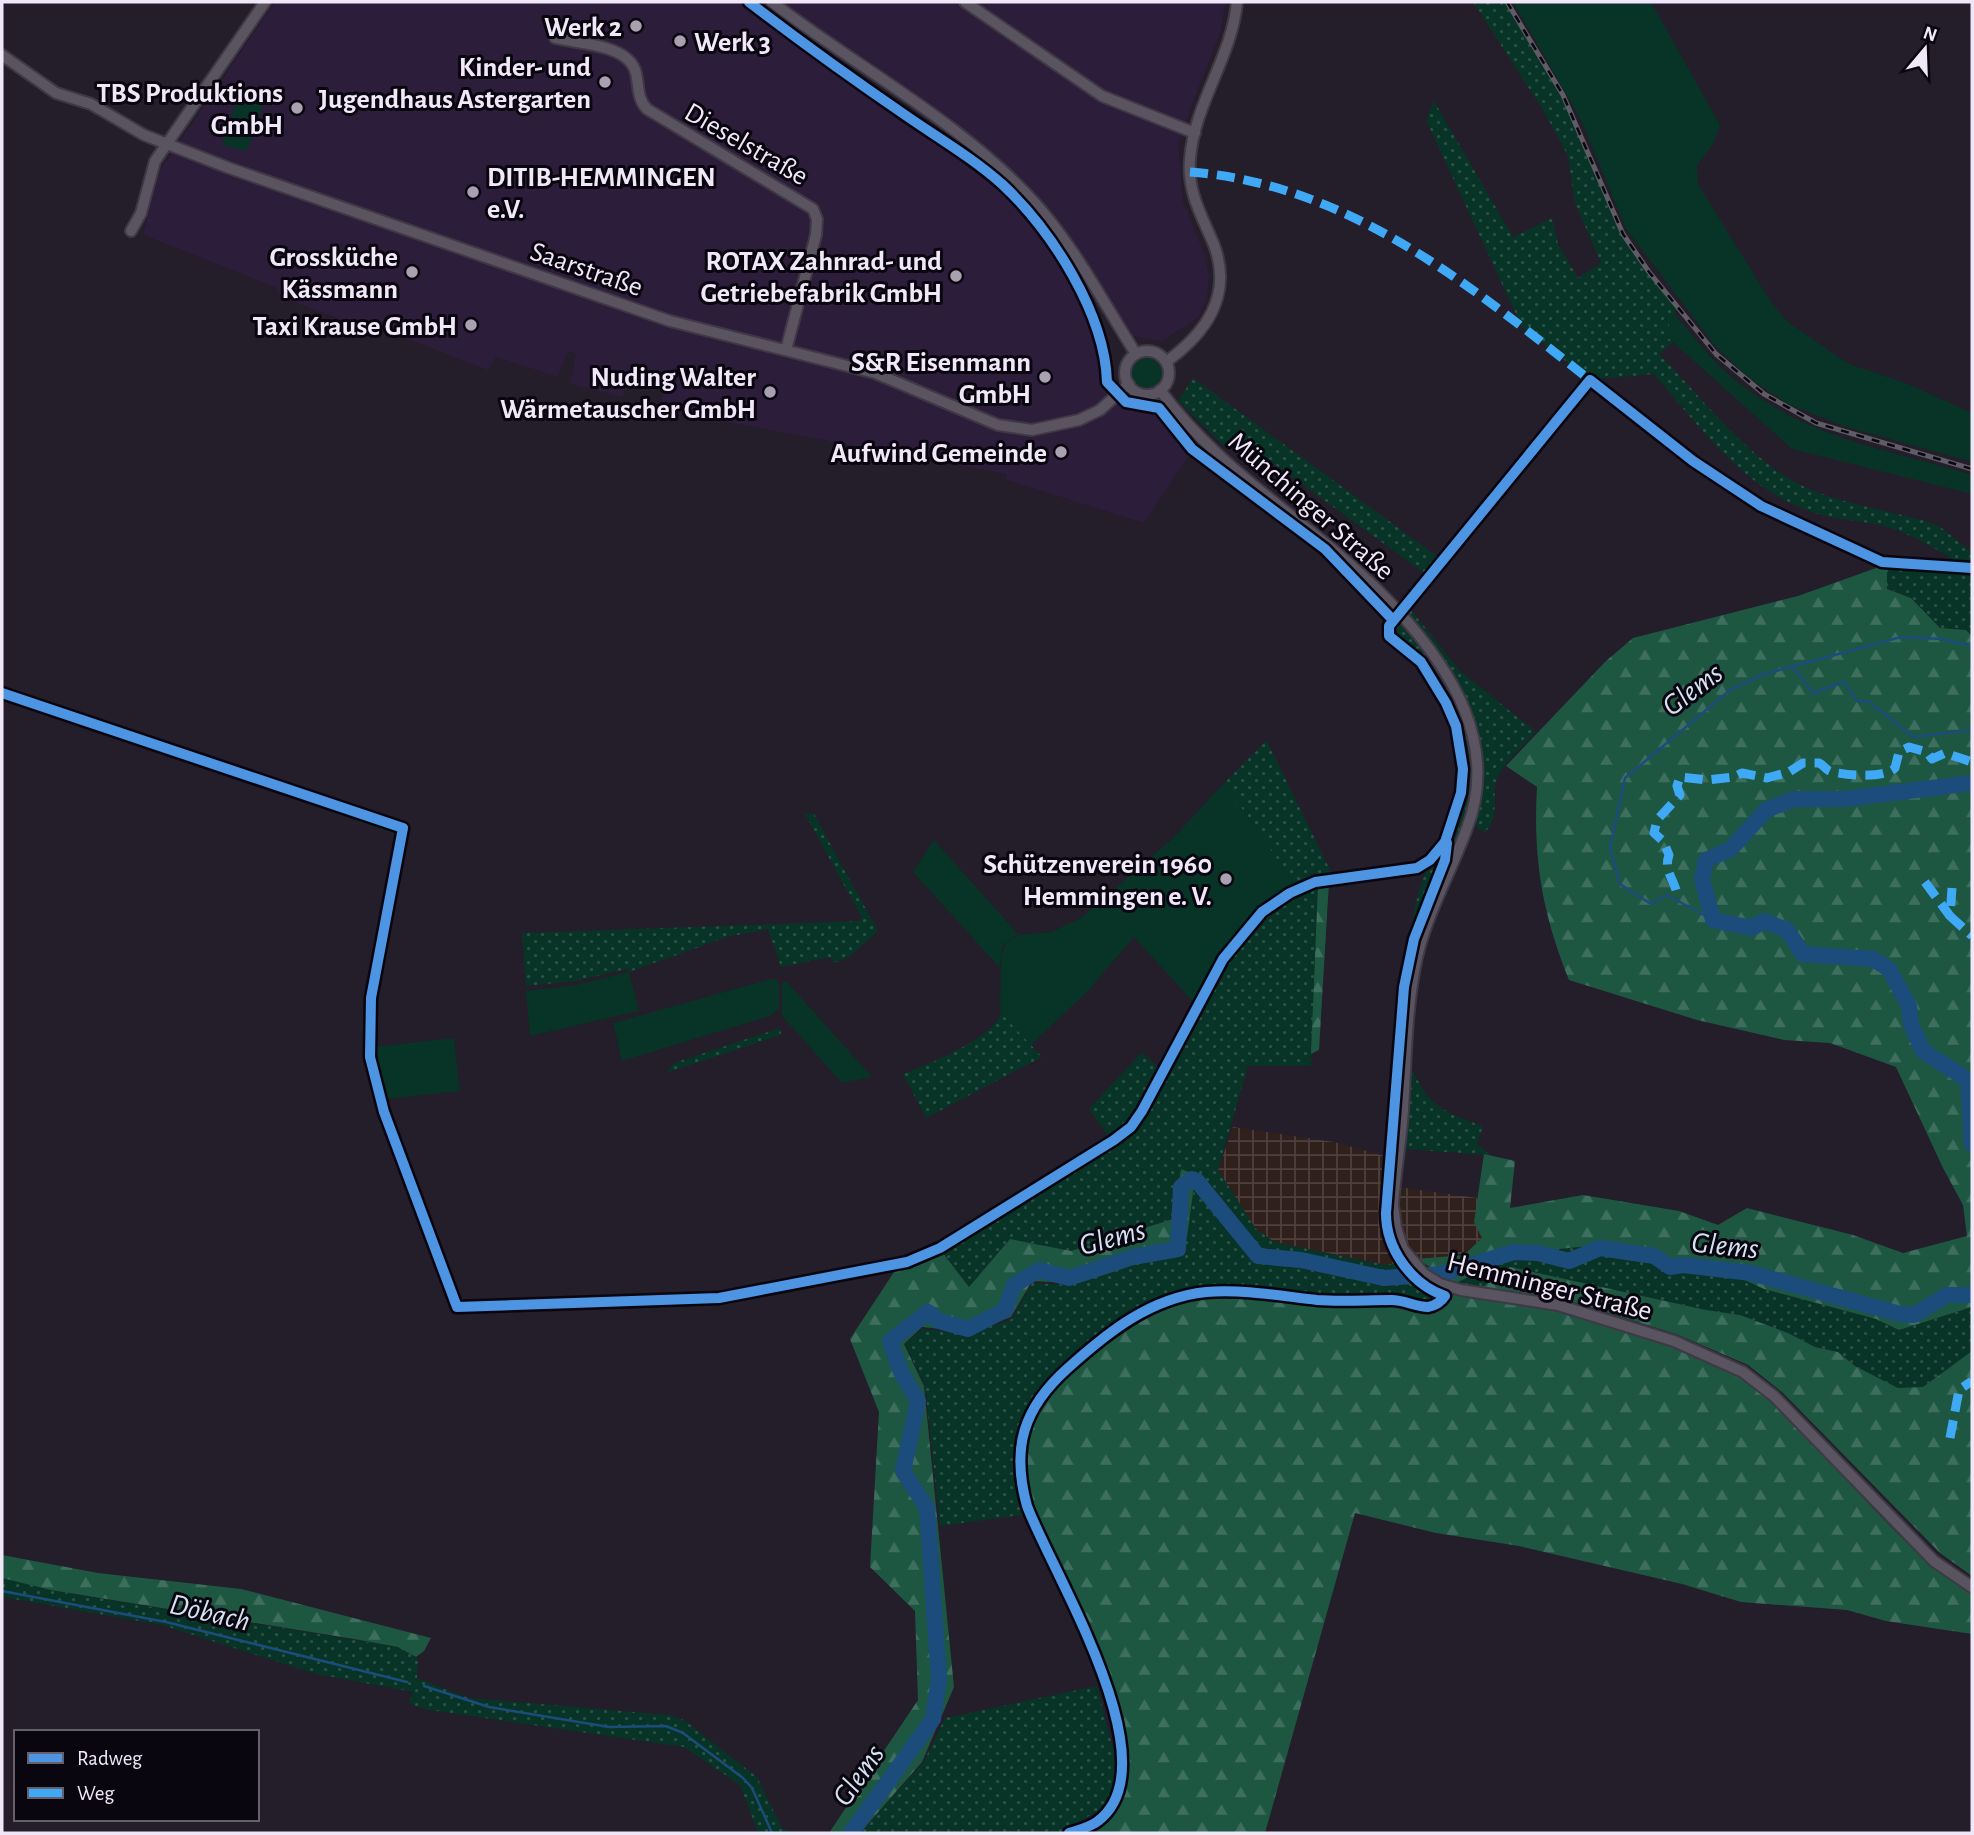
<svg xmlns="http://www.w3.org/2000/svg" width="1974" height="1835" font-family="'Alegreya Sans',sans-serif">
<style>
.built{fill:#2c1d3a}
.industrial{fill:url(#industrial-grid)}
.grass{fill:url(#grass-dots)}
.forest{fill:url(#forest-firs)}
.green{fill:#073426}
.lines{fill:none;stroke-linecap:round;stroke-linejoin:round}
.stream{stroke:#1c4c7c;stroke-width:2.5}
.river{stroke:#1c4c7c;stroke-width:16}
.minor-casing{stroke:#3e3944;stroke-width:14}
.minor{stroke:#5a5460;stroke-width:10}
.rail-casing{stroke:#605c66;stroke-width:5}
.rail{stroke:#0a0610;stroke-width:2.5;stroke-dasharray:8;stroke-linecap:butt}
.quiet{stroke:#3fa9f5;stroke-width:9;stroke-dasharray:18 9;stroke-linecap:butt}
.cycleway-casing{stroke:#0a0610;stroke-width:15}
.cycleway{stroke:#4d94e3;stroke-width:10}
.poi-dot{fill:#a9a1b1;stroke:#0a0610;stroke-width:2.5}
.labels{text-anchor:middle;stroke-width:6;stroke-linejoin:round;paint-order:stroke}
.poi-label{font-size:28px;font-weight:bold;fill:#f0e8f9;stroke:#0a0610;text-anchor:end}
.street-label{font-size:28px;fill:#f0e8f9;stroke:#0a0610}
.water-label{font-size:30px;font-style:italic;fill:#d4e2f2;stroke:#0a0610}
</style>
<defs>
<pattern id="industrial-grid" width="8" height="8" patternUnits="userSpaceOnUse" patternTransform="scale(1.75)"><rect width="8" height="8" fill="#30201b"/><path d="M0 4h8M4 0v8" fill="none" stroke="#4e403d"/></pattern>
<pattern id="grass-dots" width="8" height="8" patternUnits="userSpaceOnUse" patternTransform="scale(1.75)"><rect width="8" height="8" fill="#073426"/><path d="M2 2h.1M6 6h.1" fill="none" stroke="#2b5146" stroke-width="1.8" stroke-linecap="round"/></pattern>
<pattern id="forest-firs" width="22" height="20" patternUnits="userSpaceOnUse" patternTransform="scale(1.75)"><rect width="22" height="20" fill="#1d5742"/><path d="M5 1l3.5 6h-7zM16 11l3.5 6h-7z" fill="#3e6f5e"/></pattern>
</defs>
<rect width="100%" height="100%" fill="#241d2a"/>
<g class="built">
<polygon points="275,2 747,2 808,50 985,173 1010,196 1055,252 1078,292 1103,347 1105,384 1124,406 1131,404 1156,409 1192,451 1144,523 1007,480 1006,474 684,414 660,406 664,389 647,384 645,388 626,383 623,397 570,384 576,354 568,351 558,377 496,357 488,370 356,319 354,324 280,297 276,287 143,235 159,172"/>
<polygon points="782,2 1226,2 1220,32 1178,142 1183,201 1204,253 1209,275 1207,296 1199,317 1162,341 1134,336 1067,235 992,152"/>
</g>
<polygon class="industrial" points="1233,1127 1334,1142 1392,1158 1391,1186 1477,1198 1482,1238 1464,1255 1386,1265 1274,1242 1256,1229 1218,1170"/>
<g class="grass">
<path d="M1473,2H1507L1563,95L1623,234L1677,308L1665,335L1673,342L1659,354C1698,394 1736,443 1783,475C1822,501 1878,508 1922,520L1939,526L1969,550L1972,553V636L1966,630L1940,628L1911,598L1887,588V568L1882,562L1963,566C1938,550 1916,536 1887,527C1862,520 1834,520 1809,511C1743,488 1698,425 1654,374L1590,380L1522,327L1426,120L1434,101L1513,237L1552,218L1558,244L1578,278L1601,263L1575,203L1568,156L1543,110Z"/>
<polygon points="1193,378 1441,559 1427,575 1237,437 1226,448 1178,401"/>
<path d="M1408,606L1460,671L1536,732C1524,745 1508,759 1499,774C1489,792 1502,817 1485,832L1477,828C1472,813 1483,792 1483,775C1484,710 1445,663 1407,615Z"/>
<path d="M1395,623H1402C1450,683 1494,752 1461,832C1441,881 1422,919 1409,972L1405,971C1409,939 1413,906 1424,876C1429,863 1441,854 1448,841C1481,783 1461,717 1426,665C1416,651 1402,645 1391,632Z"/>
<polygon points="1266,741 1268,743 1333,876 1297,888 1224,783"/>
<polygon points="219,770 399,833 367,1015 369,1067 387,1126 373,1126 384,1124 366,1068 365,1015 395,834 216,771"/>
<polygon points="805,814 814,814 878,931 849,957 833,963 831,958 826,958 781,967 768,929 727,937 629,972 627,969 575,981 526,986 522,933 861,921 862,918"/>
<path d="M1318,885L1311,1066H1248L1218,1170L1256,1229L1274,1242L1386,1265L1401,1262L1440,1297L1426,1304L1378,1296L1211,1291L1138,1314L1049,1385L1032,1407L1020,1437L1017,1461L1021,1493L1029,1514L940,1526L925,1386L905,1344L922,1329L970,1333L1012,1319L1032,1283L1069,1285L1187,1237L1194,1189L1191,1173L1181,1170L1173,1219L1071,1251L1010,1239L969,1287L942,1252L1122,1137L1135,1122L1096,1152L1107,1134L1089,1109L1142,1052L1163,1073L1143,1111C1199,1033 1216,921 1318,885Z"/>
<path d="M1002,1013L1042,1057L926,1118L903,1074C931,1063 988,1041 1002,1013Z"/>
<polygon points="780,1028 781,1035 666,1073 674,1063"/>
<path d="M1408,1061C1429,1106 1437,1109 1483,1126L1477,1144L1490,1155L1403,1149Z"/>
<polygon points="1589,1246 1644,1256 1693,1271 1736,1276 1764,1289 1876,1319 1899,1330 1972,1307 1972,1351 1923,1387 1898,1388 1855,1366 1838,1352 1815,1347 1788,1333 1740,1315 1706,1310 1511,1267 1481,1288 1456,1283 1518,1253"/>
<polygon points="2,1578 73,1594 398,1647 410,1652 418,1661 417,1678 469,1698 669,1715 684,1720 757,1777 782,1828 795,1833 758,1833 740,1785 684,1747 423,1709 409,1703 413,1692 316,1674 162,1625 2,1597"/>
<polygon points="1097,1686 1119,1772 1115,1800 1061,1833 860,1833 923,1763 945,1718"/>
</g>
<g class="forest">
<path d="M1882,562L1887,568V589L1911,598L1940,628L1966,630L1972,636V1307L1899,1330L1876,1319L1764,1289L1736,1276L1693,1271L1644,1256L1589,1246L1518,1253L1456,1283L1417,1259L1464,1255L1482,1238L1474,1222L1484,1154L1515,1161L1510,1208L1583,1195L1679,1211L1718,1225L1747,1208L1853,1235L1903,1253L1967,1236L1963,1205L1943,1168L1896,1067L1830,1043L1784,1040L1697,1020L1569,980C1542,912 1533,860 1537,787L1506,766L1606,661L1633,638L1798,596L1876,568Z"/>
<polygon points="1329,882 1319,1050 1311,1054 1318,885"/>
<polygon points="1181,1169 1191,1173 1194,1186 1187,1237 1069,1283 1032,1281 1011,1317 970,1332 922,1327 904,1344 924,1386 954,1687 922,1762 860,1833 829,1833 918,1700 915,1611 870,1567 879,1412 850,1339 896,1269 942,1252 969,1287 1010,1239 1071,1251 1173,1219"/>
<polygon points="1510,1267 1706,1310 1740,1315 1788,1333 1815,1347 1838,1352 1855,1366 1898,1388 1923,1387 1972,1351 1972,1576 1940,1553 1783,1393 1748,1365 1676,1334 1567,1300 1481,1288"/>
<path d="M1456,1294C1557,1308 1707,1336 1781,1409C1840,1467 1901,1552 1972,1592V1634L1886,1621L1847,1610L1741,1602L1682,1584L1519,1546L1436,1533L1355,1513L1265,1833H1069C1092,1822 1113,1809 1121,1784C1128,1761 1117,1733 1109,1712C1103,1692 1097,1671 1089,1651C1067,1593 1011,1497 1029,1435C1038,1403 1066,1377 1091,1357C1126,1329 1166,1302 1212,1296C1268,1289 1334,1305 1392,1303C1405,1302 1416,1310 1428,1308C1440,1307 1446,1297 1456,1294Z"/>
<polygon points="2,1555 98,1573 241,1589 431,1638 424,1651 416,1657 398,1647 354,1639 51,1590 2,1578"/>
</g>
<g class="green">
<polygon points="1513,2 1651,2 1720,125 1713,144 1697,166 1698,184 1771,302 1788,322 1847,363 1908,384 1972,413 1972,462 1843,426 1788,404 1749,378 1716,347 1626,229 1581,120"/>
<polygon points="238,96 263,105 247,151 222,145"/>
<path d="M1674,314C1692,333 1708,357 1728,374C1804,439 1881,447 1972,475V494L1792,449L1665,335Z"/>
<circle cx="1147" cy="373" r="15"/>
<path d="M1224,783L1297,888C1245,911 1220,957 1196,1005L1134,937L1088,991L1031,1045L1000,1012L1001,956L1007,942L1019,935L1051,932L1081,918L1173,838Z"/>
<polygon points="934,840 1018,934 1003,945 999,967 913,872"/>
<polygon points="629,972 639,1011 530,1036 526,991 576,985"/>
<polygon points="771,979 776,979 779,984 779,1009 770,1016 622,1061 613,1023"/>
<polygon points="786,981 872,1077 842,1083 782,1016 782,983"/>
<polygon points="454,1038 460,1091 384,1099 373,1047"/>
</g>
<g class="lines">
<g class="stream">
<polyline points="1792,666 1813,693 1844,682 1857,701 1868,701 1913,737 1972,730"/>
<polyline points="1713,920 1667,895 1651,904 1620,884 1610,848 1625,778 1730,690 1761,675 1901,637 1942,639 1972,646"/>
<polyline points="2,1591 166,1622 407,1682"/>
<polyline points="424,1686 489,1707 609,1727 666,1726 683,1733 743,1778 752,1788 772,1833"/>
</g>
<g class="river">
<polyline points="1972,783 1844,799 1794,799 1766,810 1731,849 1706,860 1702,879 1713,920 1752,928 1764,921 1787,930 1803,954 1873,959 1889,969 1909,1006 1911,1024 1923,1051 1968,1080 1972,1144"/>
<polyline points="851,1833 933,1719 939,1679 927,1508 903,1471 918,1401 901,1372 890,1341 928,1312 939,1321 968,1329 1005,1310 1014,1285 1039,1270 1069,1278 1133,1257 1178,1249 1181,1187 1192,1179 1197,1181 1258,1256 1301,1260 1384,1278 1441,1274 1514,1252 1538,1253 1569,1261 1600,1248 1654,1256 1670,1267 1683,1265 1751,1273 1900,1314 1914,1315 1947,1295 1972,1295"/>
</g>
<g class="minor-casing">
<g id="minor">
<path d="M772,2C858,68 963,123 1035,203C1076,249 1103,302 1136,354"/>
<polyline points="965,2 1102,96 1195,133"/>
<path d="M555,38C579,44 629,44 636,73C639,86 637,99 647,109L813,209L817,219L816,235L786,350"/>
<polyline points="2,55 56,93 91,104 144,135 229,168 670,321 875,373 998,425 1032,430 1079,420 1100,410 1129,384"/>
<polyline points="131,231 141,213 155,161 265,2"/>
<circle cx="1147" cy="373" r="22"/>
<path d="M1166,362C1206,333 1233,296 1214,245C1202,216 1187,192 1190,159C1194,104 1232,57 1237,2"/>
<path d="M1160,390C1224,478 1324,530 1397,610C1452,670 1499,745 1467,828C1451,872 1428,911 1417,957C1406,1007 1406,1059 1403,1110C1401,1141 1395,1173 1393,1205L1396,1228L1403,1249L1424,1274L1440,1284L1461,1290L1558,1305L1674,1341L1743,1372L1774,1396L1934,1561L1972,1587"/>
</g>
</g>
<use href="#minor" class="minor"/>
<g class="rail-casing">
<polyline id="rail" points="1507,2 1563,95 1623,234 1649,272 1716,354 1764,394 1816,423 1972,469"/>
</g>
<use href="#rail" class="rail"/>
<g class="quiet">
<path d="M1190,172C1349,184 1469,285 1590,380"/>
<polyline points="1925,882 1950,916"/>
<polyline points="1952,888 1950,916 1972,936"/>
<path d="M1676,890C1672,877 1664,869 1669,855L1663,841L1654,833L1657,820L1680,795L1677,786L1680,777L1707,780L1734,777L1742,773L1767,778L1789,772L1803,763H1819C1824,765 1826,771 1832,772C1847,775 1883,779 1895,768L1899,752L1909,747L1927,752L1932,759L1945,753L1972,762"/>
<polyline points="1950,1438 1959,1390 1972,1381"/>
</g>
<g class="cycleway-casing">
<g id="cycleway">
<path d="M749,2C801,42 854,80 908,117C940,139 974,159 1003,185C1052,231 1105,314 1107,382L1126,402L1159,408L1192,449L1325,549L1393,620"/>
<polyline points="2,693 403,828 371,998 370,1057 384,1112 457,1307 719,1298 907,1262 940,1248 1114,1140 1131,1127 1142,1111 1223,959 1262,912 1290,893 1315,882 1417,868 1430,860 1445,842 1461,793 1463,769 1456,726 1446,703 1421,662 1389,636 1389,626 1590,380 1693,461 1761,506 1882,562 1972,568"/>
<path d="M1069,1833C1078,1830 1091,1827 1098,1821C1173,1764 1052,1573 1027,1506C1011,1448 1023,1408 1068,1368C1108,1332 1150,1298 1206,1292C1242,1289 1281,1296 1317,1300C1342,1302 1366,1300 1392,1300C1404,1300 1416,1307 1428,1307C1435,1306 1442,1301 1445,1296C1411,1284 1386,1249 1386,1213L1404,987L1414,939L1445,860L1447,843L1445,842"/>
</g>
</g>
<use href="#cycleway" class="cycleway"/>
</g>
<g class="poi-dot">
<circle cx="636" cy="26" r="7"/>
<circle cx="680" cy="41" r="7"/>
<circle cx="605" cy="82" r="7"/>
<circle cx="297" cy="108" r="7"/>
<circle cx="473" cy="192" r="7"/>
<circle cx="412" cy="272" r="7"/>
<circle cx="956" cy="276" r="7"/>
<circle cx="471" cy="325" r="7"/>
<circle cx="1045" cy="377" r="7"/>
<circle cx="770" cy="392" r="7"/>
<circle cx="1061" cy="452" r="7"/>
<circle cx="1226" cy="879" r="7"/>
</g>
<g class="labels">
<g class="poi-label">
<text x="622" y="36">Werk 2</text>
<text x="694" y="51" text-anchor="start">Werk 3</text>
<text x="591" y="76">Kinder- und<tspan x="591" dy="32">Jugendhaus Astergarten</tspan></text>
<text x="283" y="102">TBS Produktions<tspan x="283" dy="32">GmbH</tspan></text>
<text x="487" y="186" text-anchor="start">DITIB-HEMMINGEN<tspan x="487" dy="32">e.V.</tspan></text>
<text x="398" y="266">Grossküche<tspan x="398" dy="32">Kässmann</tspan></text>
<text x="942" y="270">ROTAX Zahnrad- und<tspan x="942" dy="32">Getriebefabrik GmbH</tspan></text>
<text x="457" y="335">Taxi Krause GmbH</text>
<text x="1031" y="371">S&amp;R Eisenmann<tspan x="1031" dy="32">GmbH</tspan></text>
<text x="756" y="386">Nuding Walter<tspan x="756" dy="32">Wärmetauscher GmbH</tspan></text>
<text x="1047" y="462">Aufwind Gemeinde</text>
<text x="1212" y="873">Schützenverein 1960<tspan x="1212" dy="32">Hemmingen e. V.</tspan></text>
</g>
<g class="street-label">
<text transform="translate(747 143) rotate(30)" y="10">Dieselstraße</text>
<text transform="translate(587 268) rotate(19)" y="10">Saarstraße</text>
<text transform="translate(1312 505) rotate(41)" y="10">Münchinger Straße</text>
<text transform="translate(1550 1285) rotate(14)" y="10">Hemminger Straße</text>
</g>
<g class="water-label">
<text transform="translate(1692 689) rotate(-37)" y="10">Glems</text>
<text transform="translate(1112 1237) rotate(-15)" y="10">Glems</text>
<text transform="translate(1725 1245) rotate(6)" y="10">Glems</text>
<text transform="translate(210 1612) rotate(13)" y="10">Döbach</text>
<text transform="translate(858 1775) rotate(-55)" y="10">Glems</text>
</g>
</g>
<rect width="1974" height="1835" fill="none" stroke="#f0e8f9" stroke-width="7"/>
<rect x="14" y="1730" width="245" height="91" fill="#0a0610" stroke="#66606d" stroke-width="2"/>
<rect x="28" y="1753" width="35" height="10" fill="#4d94e3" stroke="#66606d" stroke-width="2"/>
<text x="77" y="1765" font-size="21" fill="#f0e8f9">Radweg</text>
<rect x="28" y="1788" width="35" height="10" fill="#3fa9f5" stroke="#66606d" stroke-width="2"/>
<text x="77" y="1800" font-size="21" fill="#f0e8f9">Weg</text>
<g transform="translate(1925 49) rotate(19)" stroke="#0a0610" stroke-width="5" paint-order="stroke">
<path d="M0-5L12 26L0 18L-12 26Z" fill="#f0e8f9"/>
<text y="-10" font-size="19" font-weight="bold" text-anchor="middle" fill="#f0e8f9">N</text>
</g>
</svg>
